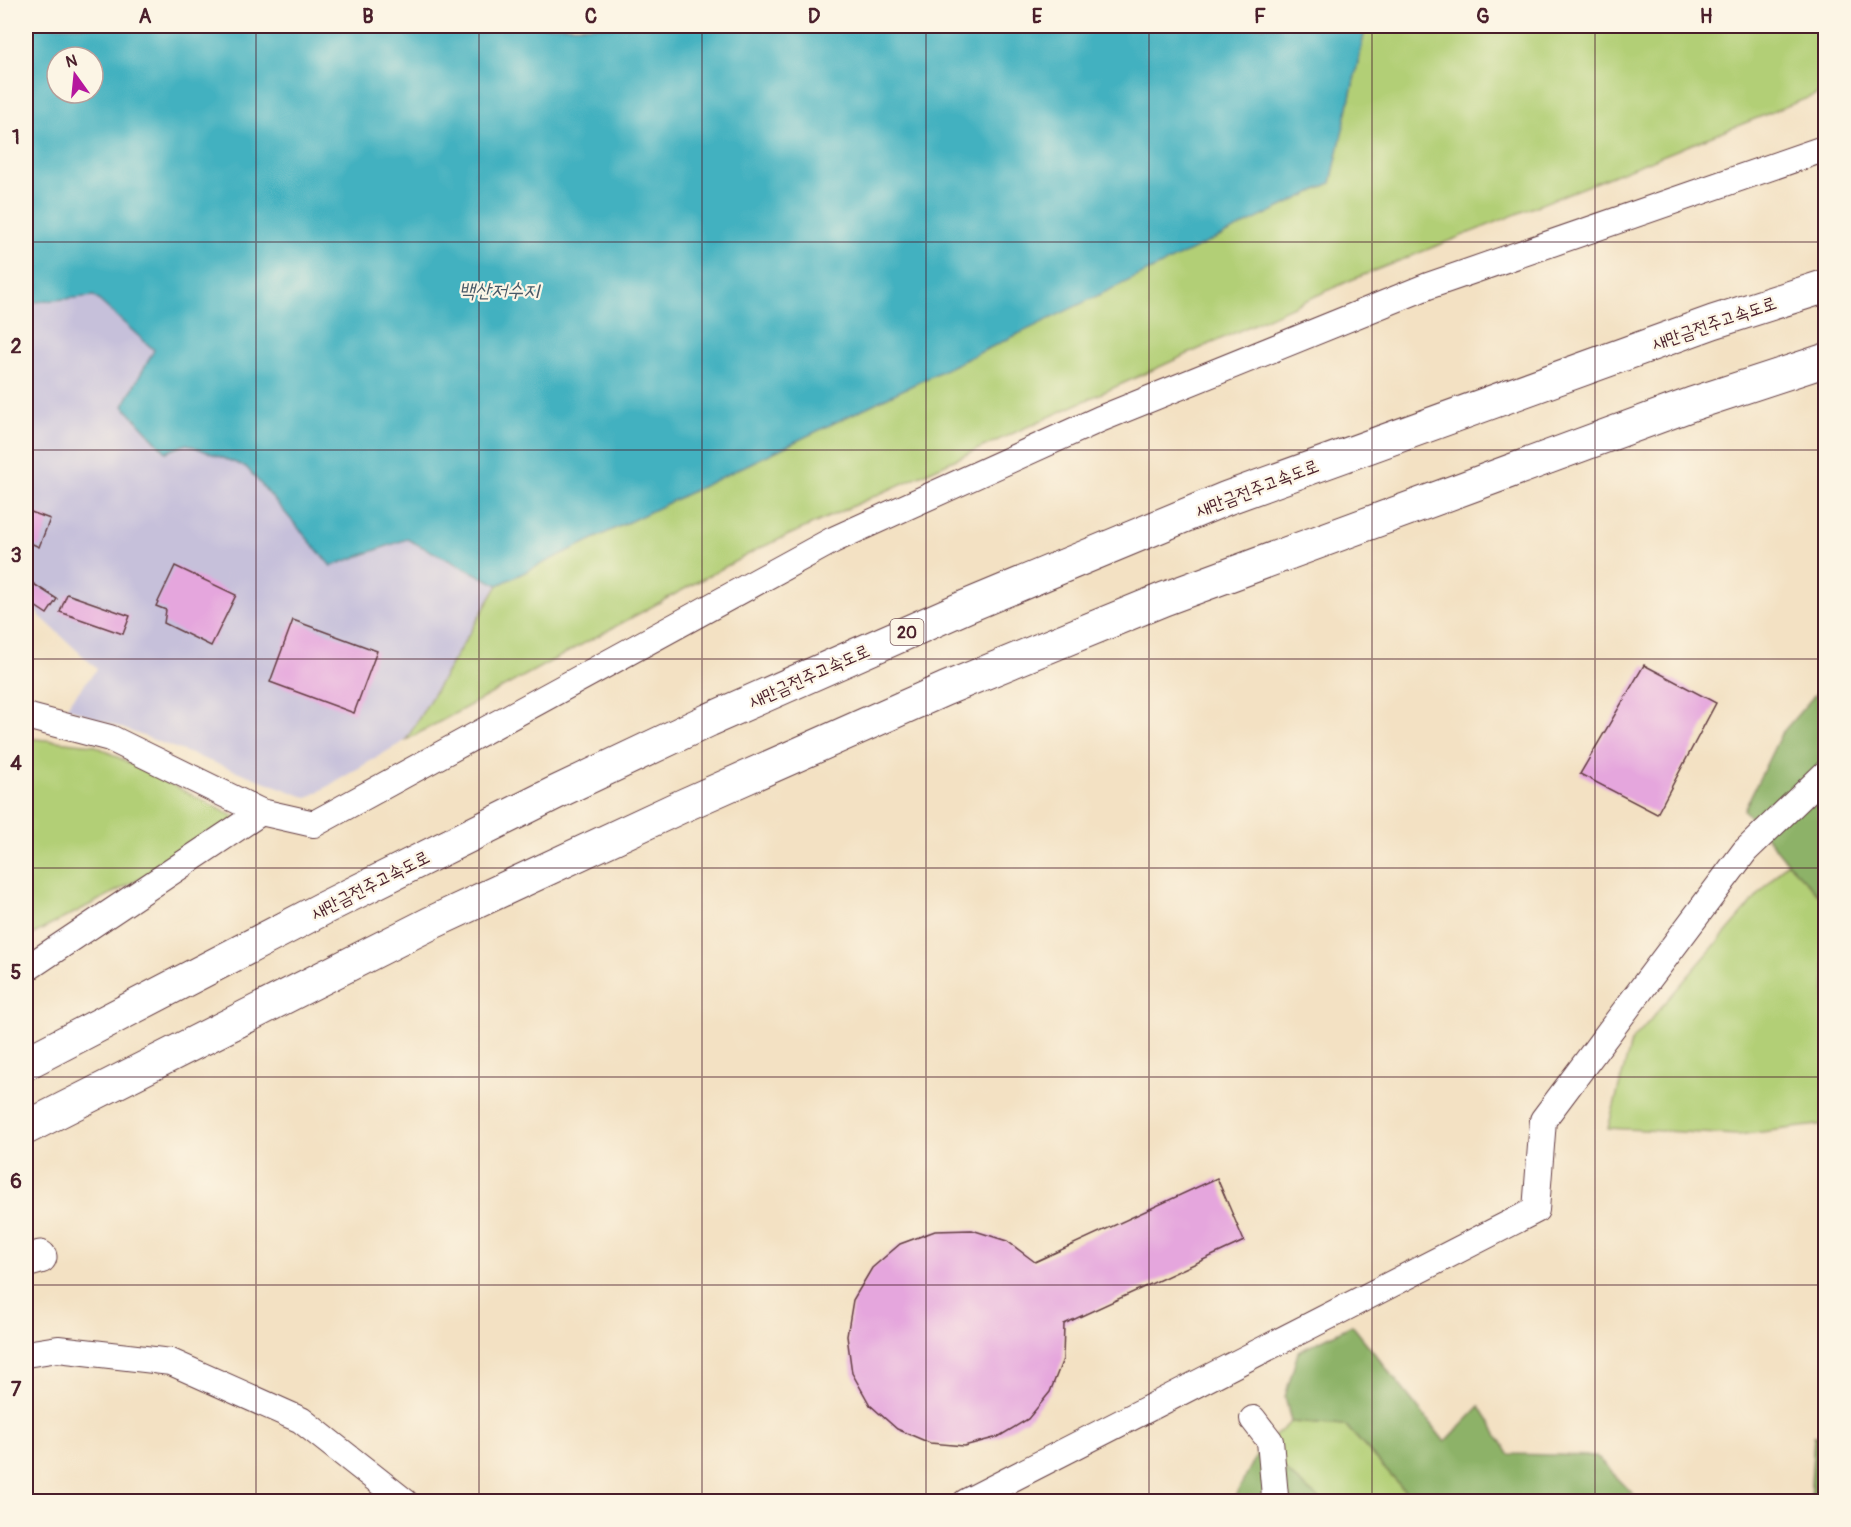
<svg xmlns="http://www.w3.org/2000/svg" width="1851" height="1527" font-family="Pangolin,'Poor Story',sans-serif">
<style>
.industrial{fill:#c6c0da}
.green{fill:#b2cf76;stroke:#7e7750;stroke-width:1.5}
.forest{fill:#8db267;stroke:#6c6849;stroke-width:1.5}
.water{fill:#43b1c0;stroke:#466876;stroke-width:1.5;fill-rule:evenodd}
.building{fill:#e5a6dd}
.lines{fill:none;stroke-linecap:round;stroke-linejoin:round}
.minor-casing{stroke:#633c42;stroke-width:28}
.motorway-casing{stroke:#633c42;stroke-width:35}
.minor{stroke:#fff;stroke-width:26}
.motorway{stroke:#fff;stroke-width:33}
.grid{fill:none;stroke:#4a1f2b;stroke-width:1.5;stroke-opacity:0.55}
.labels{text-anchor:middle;stroke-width:4.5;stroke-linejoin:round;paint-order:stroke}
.shield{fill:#fcf5e5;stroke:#7f5f63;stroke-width:1.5}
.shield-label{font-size:16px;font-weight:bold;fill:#4a1f2b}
.street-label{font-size:18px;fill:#4a1f2b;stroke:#fcf5e5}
.water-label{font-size:20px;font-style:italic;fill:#475967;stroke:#fcf5e5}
.neatline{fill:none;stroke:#4a1f2b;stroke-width:2}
.grid-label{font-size:20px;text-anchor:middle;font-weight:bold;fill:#4a1f2b}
</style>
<rect width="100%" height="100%" fill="#fcf5e5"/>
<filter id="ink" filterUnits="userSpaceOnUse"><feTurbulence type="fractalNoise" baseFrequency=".0167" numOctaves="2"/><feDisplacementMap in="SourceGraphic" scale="12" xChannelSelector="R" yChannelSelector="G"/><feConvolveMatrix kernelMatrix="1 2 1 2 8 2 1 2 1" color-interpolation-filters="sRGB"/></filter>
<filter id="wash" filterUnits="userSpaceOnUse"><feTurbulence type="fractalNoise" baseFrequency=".008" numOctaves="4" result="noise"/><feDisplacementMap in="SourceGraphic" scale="24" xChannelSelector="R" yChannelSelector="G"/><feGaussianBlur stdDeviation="1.35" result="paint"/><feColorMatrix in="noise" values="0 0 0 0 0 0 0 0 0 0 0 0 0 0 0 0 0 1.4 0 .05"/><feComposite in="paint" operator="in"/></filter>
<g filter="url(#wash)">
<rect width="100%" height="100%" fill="#f3e1c3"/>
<polygon class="industrial" points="94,296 154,350 123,406 165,452 186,443 246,467 331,566 407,539 498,585 406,740 308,798 66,707 97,669 26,603 26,303"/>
<g class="green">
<polygon points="1366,26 1825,26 1825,91 1351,280 758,549 406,740 498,585 1331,183"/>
<polygon points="26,738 94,745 241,820 207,844 26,938"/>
<polygon points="1787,862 1825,901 1825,1124 1738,1135 1608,1128 1631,1042"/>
<polygon points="1291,1422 1346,1426 1414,1501 1321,1501 1260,1449"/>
</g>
<g class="forest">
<polygon points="1825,683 1825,901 1787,862 1744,810 1781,734"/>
<polygon points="1352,1325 1445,1442 1480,1406 1509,1454 1596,1456 1640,1501 1414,1501 1346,1426 1291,1422 1285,1397 1298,1352"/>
<polygon points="1814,1436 1825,1436 1825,1501 1810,1501"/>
<polygon points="1260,1449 1321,1501 1232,1502"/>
</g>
<path class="water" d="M26,26H1366L1331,183L498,585L407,539L331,566L246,467L187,444L166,452L123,406L154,350L94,296L26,303ZM57,57H93V93H57Z"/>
<g id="blocks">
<g class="building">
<polygon points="31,512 50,519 39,547 26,541 26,525"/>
<polygon points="175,566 236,595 211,646 164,623 166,610 156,606"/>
<polygon points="29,581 57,599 47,614 26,600 26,586"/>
<polygon points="67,594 130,616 123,634 60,612"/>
<polygon points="293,620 377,651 354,713 270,682"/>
<polygon points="1644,665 1716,703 1657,814 1580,774"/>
<polygon points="1217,1178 1244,1241 1064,1324 1063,1359 1050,1392 1028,1419 998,1437 964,1446 930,1443 897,1429 870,1405 852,1373 847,1336 853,1300 872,1268 900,1244 935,1231 972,1230 1007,1241 1035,1262"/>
</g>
</g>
</g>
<g filter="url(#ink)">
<use href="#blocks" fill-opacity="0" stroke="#633c42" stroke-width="1.5"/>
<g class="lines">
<g class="minor-casing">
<g id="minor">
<polyline points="26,716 110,738 261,812"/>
<polyline points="26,969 261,812 314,824 833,540 1100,419 1428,286 1826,148"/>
<polyline points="26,1354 58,1349 171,1362 301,1420 405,1502"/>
<polyline points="1253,1419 1270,1441 1275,1496 1272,1502"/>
<polyline points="966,1502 1536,1210 1543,1120 1745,851 1826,773"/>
</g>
</g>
<g class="motorway-casing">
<g id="motorway">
<polyline points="26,1063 324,908 557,792 709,720 965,607 1227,498 1713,322 1826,286"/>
<polyline points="26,1128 431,923 682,806 945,689 1164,599 1692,404 1826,360"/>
<polyline points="26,1261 40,1257"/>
</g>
</g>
<use href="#minor" class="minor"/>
<use href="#motorway" class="motorway"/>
</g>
</g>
<path class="grid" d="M256,26V1502M479,26V1502M702,26V1502M926,26V1502M1149,26V1502M1372,26V1502M1595,26V1502M26,242H1826M26,450H1826M26,659H1826M26,868H1826M26,1077H1826M26,1285H1826"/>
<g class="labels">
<rect class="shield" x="890.5" y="619" width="33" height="26" rx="4.5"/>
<g class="shield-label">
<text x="907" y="638">20</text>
</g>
<g class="street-label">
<text transform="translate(1714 323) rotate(-19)" y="6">새만금전주고속도로</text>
<text transform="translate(1257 488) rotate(-21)" y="6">새만금전주고속도로</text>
<text transform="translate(809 676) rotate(-24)" y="6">새만금전주고속도로</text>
<text transform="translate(370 885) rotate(-27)" y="6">새만금전주고속도로</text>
</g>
<g class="water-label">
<text x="499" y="297">백산저수지</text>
</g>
</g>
<rect width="1851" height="1527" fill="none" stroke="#fcf5e5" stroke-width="66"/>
<g transform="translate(75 75) rotate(345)"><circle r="28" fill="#fcf5e5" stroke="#b59f9b" stroke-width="1.5"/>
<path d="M0-4.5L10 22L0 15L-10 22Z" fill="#b5179e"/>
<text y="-9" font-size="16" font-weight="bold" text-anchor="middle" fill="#4a1f2b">N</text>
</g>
<rect x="33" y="33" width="1785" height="1461" class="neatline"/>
<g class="grid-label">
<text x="145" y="23">A</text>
<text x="368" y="23">B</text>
<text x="591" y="23">C</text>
<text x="814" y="23">D</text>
<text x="1037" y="23">E</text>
<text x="1260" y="23">F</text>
<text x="1483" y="23">G</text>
<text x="1706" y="23">H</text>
<text x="16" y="144">1</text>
<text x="16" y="353">2</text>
<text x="16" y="562">3</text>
<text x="16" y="770">4</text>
<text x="16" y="979">5</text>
<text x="16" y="1188">6</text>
<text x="16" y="1396">7</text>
</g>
</svg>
